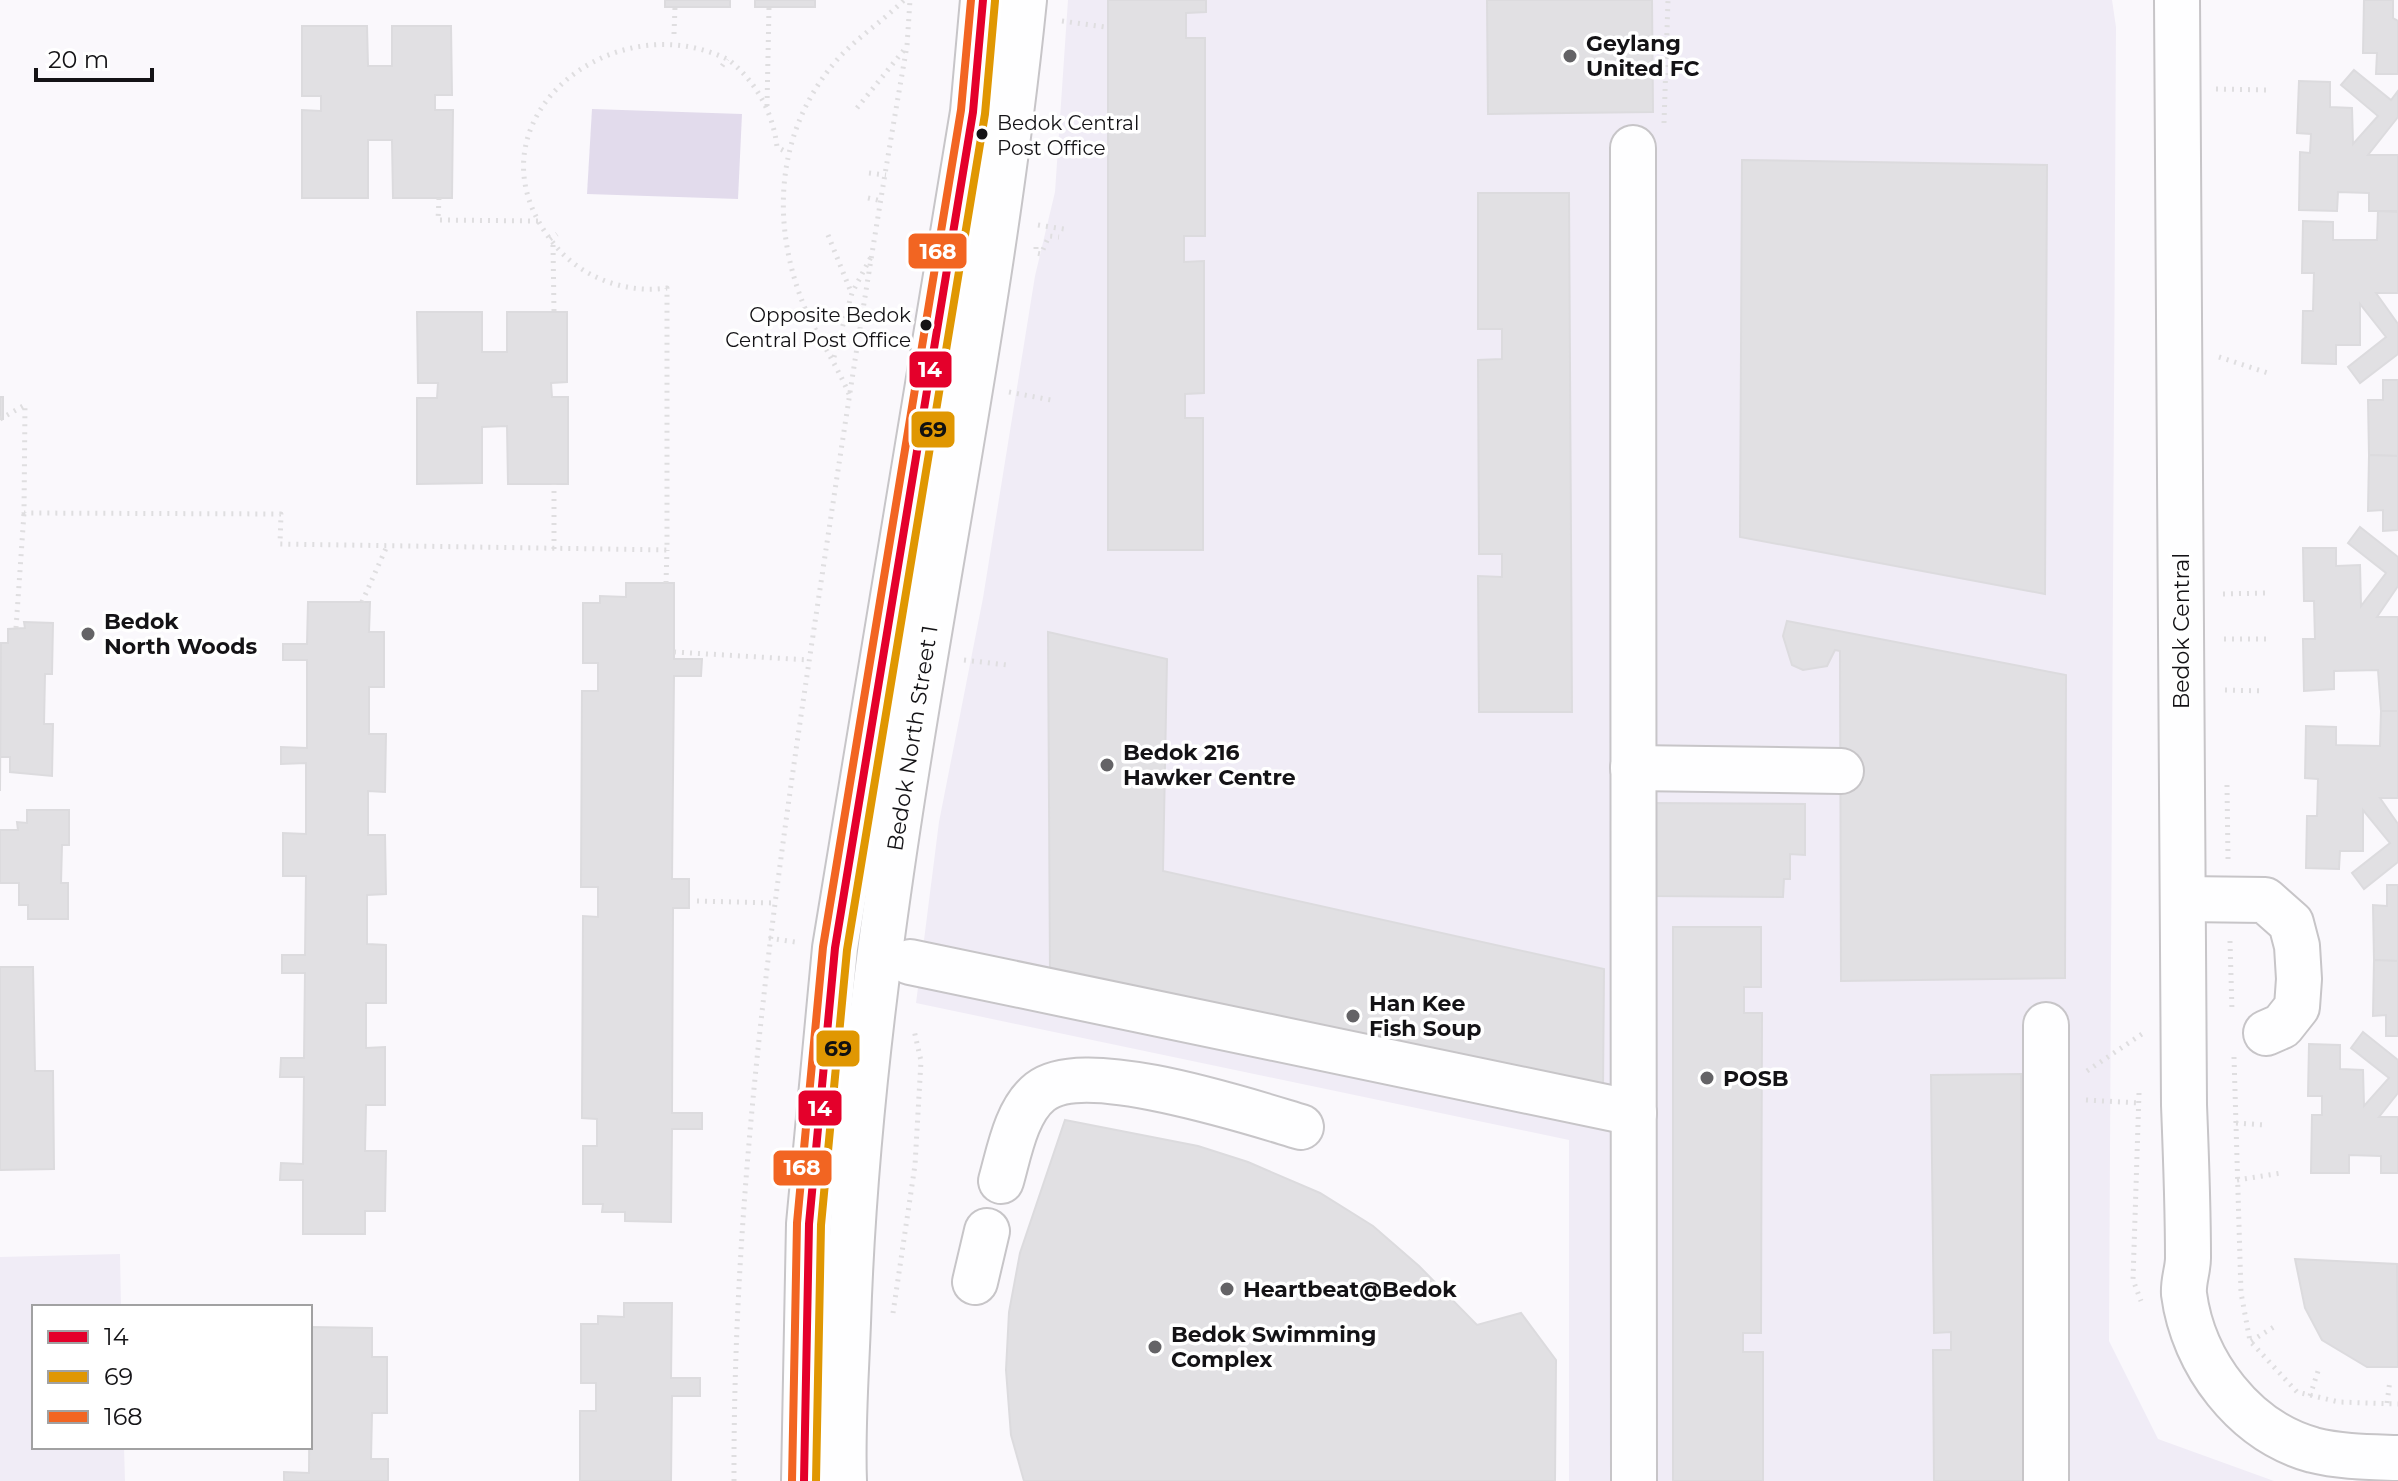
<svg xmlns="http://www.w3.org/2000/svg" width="2398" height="1481" font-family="Montserrat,sans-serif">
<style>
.built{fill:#f0ecf6}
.green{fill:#e2dbec}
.building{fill:#e1e0e3;stroke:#dcdbde;stroke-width:2}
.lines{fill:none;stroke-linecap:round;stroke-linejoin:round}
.minor-casing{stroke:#c7c5c8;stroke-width:48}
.path{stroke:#dfdee0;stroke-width:5;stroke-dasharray:2 6;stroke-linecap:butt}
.minor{stroke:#fefeff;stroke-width:44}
.bus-1-casing{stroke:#fff;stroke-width:14}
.bus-2-casing{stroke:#fff;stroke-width:14}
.bus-3-casing{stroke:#fff;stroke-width:14}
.bus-1{stroke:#e4002b;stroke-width:8}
.bus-2{stroke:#e09702;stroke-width:8}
.bus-3{stroke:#f26522;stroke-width:8}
.poi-dot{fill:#646366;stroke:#fff;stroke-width:3}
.bus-dot{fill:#141316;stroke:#fff;stroke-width:3}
.labels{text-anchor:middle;stroke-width:7;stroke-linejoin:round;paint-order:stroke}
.bus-label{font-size:20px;fill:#141316;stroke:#fff;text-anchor:start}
.poi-label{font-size:22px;font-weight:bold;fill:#141316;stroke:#fff;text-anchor:start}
.street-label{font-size:22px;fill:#141316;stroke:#fff}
.line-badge{stroke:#fff;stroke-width:3}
.badge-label{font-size:22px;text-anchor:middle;font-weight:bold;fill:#fff}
.pale-badge-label{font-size:22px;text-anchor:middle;font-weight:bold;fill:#111}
</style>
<rect width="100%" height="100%" fill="#faf8fc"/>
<g class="built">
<polygon points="1068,0 2112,0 2116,27 2109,1341 2158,1439 2274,1481 1569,1481 1569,1140 916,1003 939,822 983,598 1035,276 1055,192"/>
<polygon points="120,1254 121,1307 34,1307 34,1447 124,1447 125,1481 0,1481 0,1257"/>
</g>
<polygon class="green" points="592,109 742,114 738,199 587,194"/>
<g class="building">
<rect x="665" y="0" width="65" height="7"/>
<rect x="755" y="0" width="60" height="7"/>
<polygon points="1108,0 1206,0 1206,12 1186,13 1186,38 1205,38 1205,236 1184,236 1184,262 1204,261 1204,393 1185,394 1185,418 1203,418 1203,550 1108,550"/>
<polygon points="1487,0 1652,0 1653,112 1488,114"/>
<polygon points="2364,0 2393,0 2393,18 2398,21 2398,74 2376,74 2377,53 2363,53"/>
<polygon points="302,26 367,26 368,66 392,66 392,26 451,26 452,95 435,95 435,110 453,110 452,198 393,198 392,140 368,140 368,198 302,198 302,110 321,111 321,96 302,96"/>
<polygon points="2354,70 2391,100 2398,91 2398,117 2368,155 2398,155 2398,211 2369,211 2369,193 2338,192 2337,211 2299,210 2300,152 2310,153 2311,134 2297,133 2299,81 2330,82 2330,107 2352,108 2353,144 2378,116 2341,85"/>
<polygon points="1742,160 2047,165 2045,594 1740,537"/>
<polygon points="1478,193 1569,193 1572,712 1479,712 1478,576 1502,577 1502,554 1479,554 1478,360 1502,359 1502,329 1478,329"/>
<polygon points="2378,211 2398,212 2398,293 2376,293 2398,324 2398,354 2360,383 2348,367 2386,337 2360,304 2360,345 2336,345 2336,364 2302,363 2303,311 2313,311 2314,273 2302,273 2303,221 2333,222 2333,240 2377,240"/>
<polygon points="417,312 482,312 482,352 507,352 507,312 567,312 567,382 551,383 552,397 568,397 568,484 508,484 507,426 482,427 482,483 417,484 417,398 437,398 438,383 418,383"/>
<polygon points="2383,380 2398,380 2398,456 2369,455 2368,400 2383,400"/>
<rect x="0" y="397" width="3" height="22"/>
<polygon points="2369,455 2398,456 2398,530 2383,531 2383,510 2368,511"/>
<polygon points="2360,527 2398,557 2398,586 2377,617 2398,617 2398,711 2381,711 2378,670 2334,671 2334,689 2304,691 2303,639 2315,639 2314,601 2304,601 2303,548 2336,548 2336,566 2360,565 2361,606 2386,573 2348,543"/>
<polygon points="626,583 674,583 674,659 702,659 701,676 674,676 672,879 689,879 689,908 673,908 672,1113 702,1113 702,1129 672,1129 671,1222 625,1221 625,1212 602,1212 603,1204 583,1204 583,1146 597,1146 597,1119 582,1118 583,916 598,917 598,887 581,887 582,691 598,691 598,663 583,663 583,603 600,603 600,596 626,597"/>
<polygon points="308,602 370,602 369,632 384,632 384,687 369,687 369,734 386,734 385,792 368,791 368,835 385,835 386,894 367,895 367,944 386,945 386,1003 366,1003 366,1048 385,1047 385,1105 366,1105 365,1151 386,1151 385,1211 365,1211 365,1234 303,1234 303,1180 280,1180 281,1163 303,1164 304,1077 280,1077 281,1058 304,1058 305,973 282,973 282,955 305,955 306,876 283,876 283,833 306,834 306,763 281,764 281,747 307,748 307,660 283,660 283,644 307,644"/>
<polygon points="1787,621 2066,675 2065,978 1841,981 1840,651 1835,650 1827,666 1803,670 1792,665 1783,636"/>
<polygon points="24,622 53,623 52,674 45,674 44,724 53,724 52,776 10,772 10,757 0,757 0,791 1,643 8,643 8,629 25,628"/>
<polygon points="1048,632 1167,659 1163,871 1604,969 1603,1091 1050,973"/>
<polygon points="2381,711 2398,711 2398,798 2380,798 2398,824 2398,862 2364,889 2352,873 2390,843 2363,810 2363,851 2340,851 2339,869 2306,868 2307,816 2317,816 2318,779 2305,778 2306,726 2336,727 2336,745 2380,746"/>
<polygon points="1652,803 1805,804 1805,855 1790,854 1790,879 1784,879 1783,897 1653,896"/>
<polygon points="27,810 69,810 69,845 62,845 61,883 68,883 68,919 28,919 28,905 19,905 19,883 0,883 0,830 18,830 17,822 27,823"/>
<polygon points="2387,885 2398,885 2398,961 2374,960 2373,905 2387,906"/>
<polygon points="1673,927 1761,927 1761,987 1744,987 1744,1013 1762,1013 1761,1333 1743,1333 1743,1352 1763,1352 1763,1481 1673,1481"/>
<polygon points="2374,960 2398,961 2398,1036 2386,1036 2386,1015 2373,1016"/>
<polygon points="0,967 33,967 35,1071 53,1071 54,1169 0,1170"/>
<polygon points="2363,1032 2398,1060 2398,1093 2379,1117 2398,1117 2398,1173 2381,1173 2381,1156 2349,1155 2349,1173 2311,1173 2312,1115 2322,1115 2322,1096 2308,1096 2309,1044 2340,1045 2340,1069 2363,1070 2364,1106 2389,1078 2351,1048"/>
<polygon points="2021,1074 2025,1481 1934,1481 1933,1350 1951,1350 1951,1332 1934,1333 1931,1075"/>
<polygon points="1065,1120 1198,1146 1248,1162 1320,1193 1373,1226 1419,1266 1477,1325 1521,1313 1556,1360 1555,1481 1024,1481 1011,1435 1006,1370 1009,1312 1020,1253"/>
<polygon points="2295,1259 2397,1264 2398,1367 2367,1367 2322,1340 2305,1308"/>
<polygon points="624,1303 672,1303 671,1378 700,1378 700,1396 672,1396 671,1481 580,1481 580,1411 596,1411 596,1383 581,1383 581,1324 598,1324 598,1316 624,1317"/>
<polygon points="310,1327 372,1328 372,1357 387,1357 387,1413 372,1413 371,1459 388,1459 388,1481 284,1481 284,1472 309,1473"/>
</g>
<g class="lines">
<g class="minor-casing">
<g id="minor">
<path d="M2177,0L2184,1105C2186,1155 2188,1207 2188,1258C2188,1270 2183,1281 2184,1294C2193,1363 2244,1431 2313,1450C2341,1457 2369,1457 2398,1458"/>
<polyline points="1633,148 1634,1481"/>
<polyline points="1633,768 1841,771"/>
<polyline points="2183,899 2265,900 2291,923 2297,946 2299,979 2297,1007 2282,1026 2266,1033"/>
<polyline points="910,962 1634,1113"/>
<polyline points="2046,1025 2046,1481"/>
<path d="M1001,1181C1009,1153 1016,1111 1040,1092C1084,1057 1247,1111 1301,1127"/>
<polyline points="975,1282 987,1231"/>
<polyline points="804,1481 809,1224 835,948 973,112 983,0"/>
<path d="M844,1481C842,1429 846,1376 848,1323C862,877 979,443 1024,0"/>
</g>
</g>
<g class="path">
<polyline points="1062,21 1105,27"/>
<polyline points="674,34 675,7"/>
<polyline points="722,66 727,59"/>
<polyline points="2216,89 2269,90"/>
<polyline points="767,106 769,7"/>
<polyline points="857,108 904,50"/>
<polyline points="1664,123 1668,0"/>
<polyline points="869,173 886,175"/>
<polyline points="439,198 438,220 538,221"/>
<polyline points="868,198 882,201"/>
<polyline points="1038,225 1064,229"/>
<polyline points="828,235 851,292"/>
<polyline points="550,239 557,234"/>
<polyline points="553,245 554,312"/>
<polyline points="1036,247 1036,253 1041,254 1049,236 1059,237"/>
<polyline points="834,357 852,293 872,255"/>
<polyline points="2219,357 2268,373"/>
<polyline points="1009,392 1051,400"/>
<path d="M849,394C837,366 820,340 807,313C770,228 774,133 836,61C856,38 882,22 904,0"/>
<path d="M0,419L25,405L24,513L281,514L280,544L667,550V288C625,294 580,277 554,244C458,126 609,0 729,60C756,82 773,112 777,147L788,153"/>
<polyline points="554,549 554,484"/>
<polyline points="666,583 667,550"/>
<polyline points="2223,594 2265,593"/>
<polyline points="362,602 387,546"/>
<polyline points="16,628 24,513"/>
<polyline points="2224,639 2266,639"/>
<polyline points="674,652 809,660"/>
<polyline points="964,660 1007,665"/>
<polyline points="2225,690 2265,691"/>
<polyline points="2227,785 2228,859"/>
<polyline points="697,901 774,903"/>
<polyline points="769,938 795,942"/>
<polyline points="2230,941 2232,1011"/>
<polyline points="2234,1057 2241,1293 2250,1341 2297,1392 2339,1402 2398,1404"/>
<polyline points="2087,1071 2142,1034"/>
<polyline points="2139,1093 2133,1280 2141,1301"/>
<polyline points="2086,1100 2140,1103"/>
<polyline points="2236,1123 2265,1125"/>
<polyline points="2237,1180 2281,1173"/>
<polyline points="893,1313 915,1165 921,1061 914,1030"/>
<polyline points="2251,1341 2277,1325"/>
<polyline points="2310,1396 2318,1371"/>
<polyline points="2387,1403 2390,1380"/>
<path d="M734,1481C733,1199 770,920 812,642C842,443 872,244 907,46L910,0"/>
</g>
<use href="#minor" class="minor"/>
<g class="bus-1-casing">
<polyline id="bus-1" points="804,1481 809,1224 835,948 973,112 983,0"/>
</g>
<g class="bus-2-casing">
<polyline id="bus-2" points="816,1481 821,1225 847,950 985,114 995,1"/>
</g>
<g class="bus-3-casing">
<polyline id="bus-3" points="792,1481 797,1223 823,947 961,110 971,0"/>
</g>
<use href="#bus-1" class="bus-1"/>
<use href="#bus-2" class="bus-2"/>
<use href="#bus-3" class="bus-3"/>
</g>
<g class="poi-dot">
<circle cx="1570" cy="56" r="8"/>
<circle cx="88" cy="634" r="8"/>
<circle cx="1107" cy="765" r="8"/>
<circle cx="1353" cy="1016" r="8"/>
<circle cx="1707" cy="1078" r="8"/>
<circle cx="1227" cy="1289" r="8"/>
<circle cx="1155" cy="1347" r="8"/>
</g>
<g class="bus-dot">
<circle cx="982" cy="134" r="7"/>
<circle cx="926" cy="325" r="7"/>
</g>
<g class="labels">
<g class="bus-label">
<text x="997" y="130">Bedok Central<tspan x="997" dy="25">Post Office</tspan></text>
<text x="911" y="322" text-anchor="end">Opposite Bedok<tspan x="911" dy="25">Central Post Office</tspan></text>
</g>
<g class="poi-label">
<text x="1586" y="51">Geylang<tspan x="1586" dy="25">United FC</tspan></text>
<text x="104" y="629">Bedok<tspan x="104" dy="25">North Woods</tspan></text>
<text x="1123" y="760">Bedok 216<tspan x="1123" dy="25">Hawker Centre</tspan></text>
<text x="1369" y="1011">Han Kee<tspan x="1369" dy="25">Fish Soup</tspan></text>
<text x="1723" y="1086">POSB</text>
<text x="1243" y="1297">Heartbeat@Bedok</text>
<text x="1171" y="1342">Bedok Swimming<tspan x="1171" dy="25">Complex</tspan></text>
</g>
<g class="street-label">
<text transform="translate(2181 631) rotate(-90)" y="8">Bedok Central</text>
<text transform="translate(912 738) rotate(-81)" y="8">Bedok North Street 1</text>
</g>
</g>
<g class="line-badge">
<rect x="907" y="232" width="61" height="38" rx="8" fill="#f26522"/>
<rect x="908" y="350" width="45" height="39" rx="8" fill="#e4002b"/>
<rect x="910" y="410" width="46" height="39" rx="8" fill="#e09702"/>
<rect x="815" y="1029" width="46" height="39" rx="8" fill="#e09702"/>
<rect x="797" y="1089" width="46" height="38" rx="8" fill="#e4002b"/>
<rect x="772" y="1149" width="61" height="38" rx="8" fill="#f26522"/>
</g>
<g class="badge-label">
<text x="938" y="259">168</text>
<text x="930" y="377">14</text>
<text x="820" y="1116">14</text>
<text x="802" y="1175">168</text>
</g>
<g class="pale-badge-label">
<text x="933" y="437">69</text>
<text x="838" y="1056">69</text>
</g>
<rect x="32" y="1305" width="280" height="144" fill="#ffffff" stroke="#a1a1a2" stroke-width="2"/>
<rect x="48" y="1331" width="40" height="12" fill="#e4002b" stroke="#a1a1a2" stroke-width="2"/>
<text x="104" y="1345" font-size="24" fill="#141316">14</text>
<rect x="48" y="1371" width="40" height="12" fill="#e09702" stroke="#a1a1a2" stroke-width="2"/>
<text x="104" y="1385" font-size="24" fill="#141316">69</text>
<rect x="48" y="1411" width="40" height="12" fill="#f26522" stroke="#a1a1a2" stroke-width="2"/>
<text x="104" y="1425" font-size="24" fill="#141316">168</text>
<path d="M36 68v12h116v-12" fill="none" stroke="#141316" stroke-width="4"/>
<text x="48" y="68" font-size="24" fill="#141316" stroke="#ffffff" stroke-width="6" paint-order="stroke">20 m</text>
</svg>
